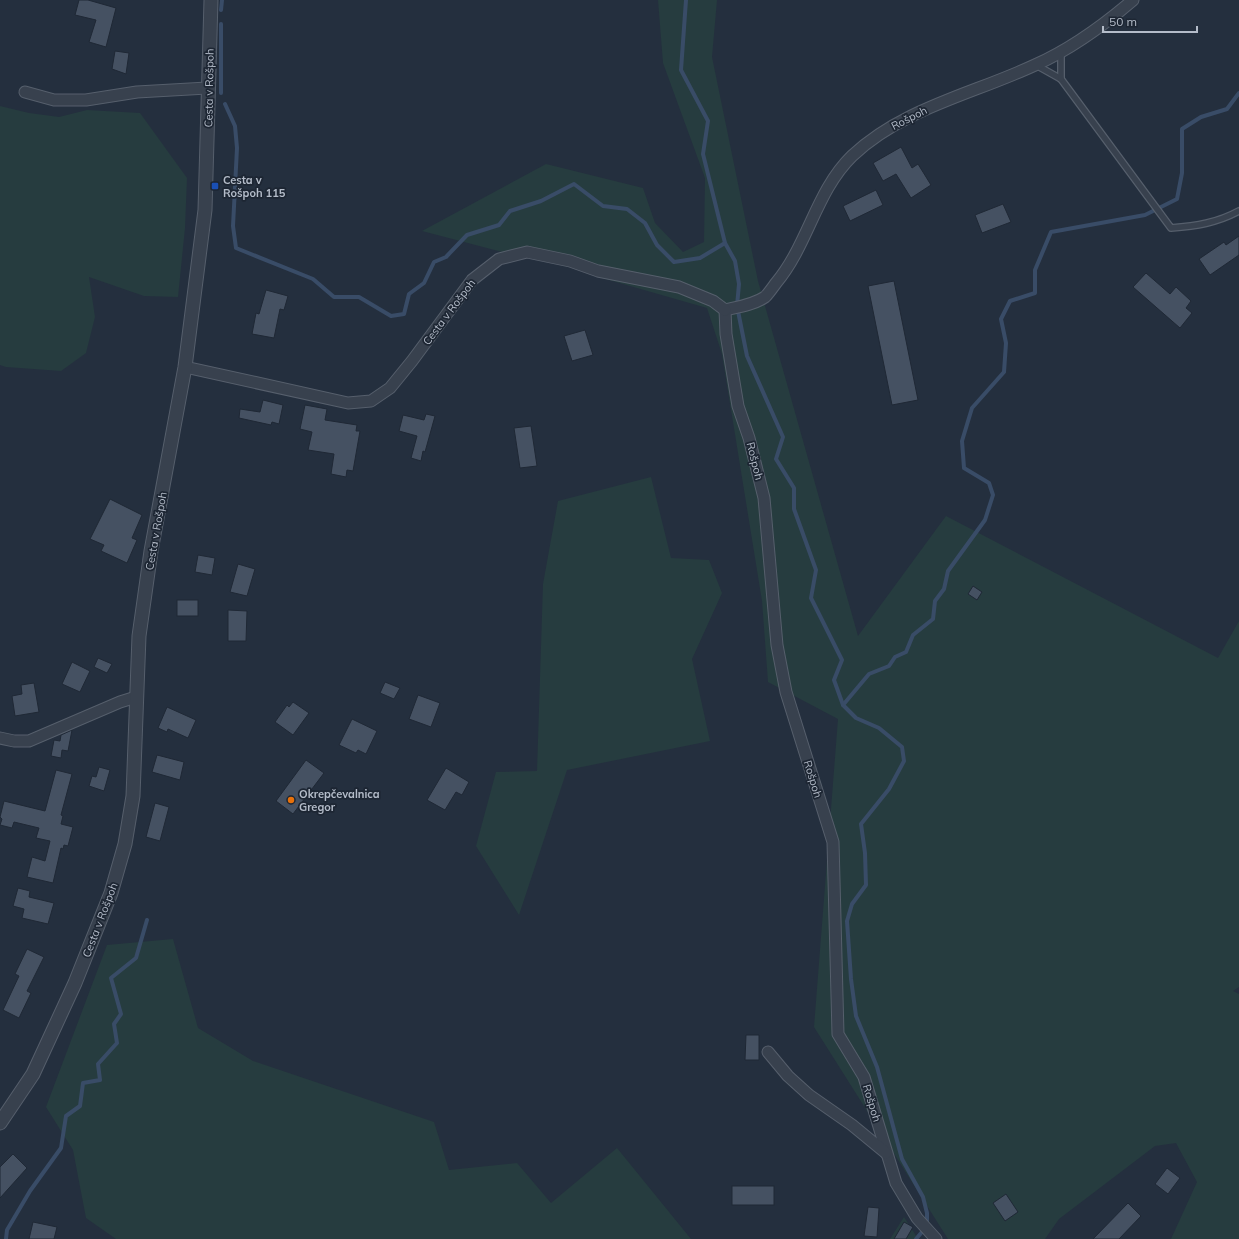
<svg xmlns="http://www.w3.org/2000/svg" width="1239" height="1239" font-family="Mulish,sans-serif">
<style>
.green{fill:#263c3f}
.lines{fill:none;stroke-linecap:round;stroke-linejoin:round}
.stream{stroke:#394c67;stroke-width:4}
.building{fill:#455162;stroke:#1f2835}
.service-casing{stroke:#565f6c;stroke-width:8}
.minor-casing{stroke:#565f6c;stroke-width:13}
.tertiary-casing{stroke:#565f6c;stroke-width:15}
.service{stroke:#38414e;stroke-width:5.5}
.minor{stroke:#38414e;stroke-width:11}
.tertiary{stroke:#38414e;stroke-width:13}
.transit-dot{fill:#1a4fb4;stroke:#1d2633;stroke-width:1.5}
.food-dot{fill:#e8710a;stroke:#1d2633;stroke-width:1.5}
.labels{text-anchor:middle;stroke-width:3.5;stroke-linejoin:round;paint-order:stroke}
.street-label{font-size:11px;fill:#b4bcc9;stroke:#1d2633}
.poi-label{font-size:11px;font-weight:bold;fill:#b4bcc9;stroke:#1d2633;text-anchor:start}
</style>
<rect width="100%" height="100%" fill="#242f3e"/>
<g class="green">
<polygon points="658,0 717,0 712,57 758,281 858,636 946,516 1218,658 1239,621 1239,987 1233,991 1239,994 1239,1239 1171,1239 1197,1182 1176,1143 1155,1146 1059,1219 1045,1239 948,1239 814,1027 838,719 768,682 762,601 722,354 707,308 595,276 567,265 506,253 422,231 546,164 643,188 655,223 683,252 704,242 705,178 663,63"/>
<polygon points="0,106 29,113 59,117 87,110 140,113 187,178 185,228 178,297 144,296 89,277 95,317 86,353 61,371 6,367 0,365"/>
<polygon points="651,477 671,558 709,560 722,593 692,659 710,741 567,770 519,915 476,846 496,772 537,771 543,584 558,501"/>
<polygon points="173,939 198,1028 253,1061 434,1122 449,1170 517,1163 551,1203 617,1148 691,1239 116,1239 86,1218 73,1150 46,1107 107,945"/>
<polygon points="904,1217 918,1239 890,1239"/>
</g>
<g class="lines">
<g class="stream">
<polyline points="686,0 681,70 708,121 703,154 725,243 735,261 739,284 737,306 747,356 783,437 776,459 794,488 794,509 816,570 811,598 842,660 834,680 843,705 856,718 879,728 902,747 904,761 889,789 861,824 865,853 866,885 852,904 847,921 851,979 856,1016 877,1067 902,1159 923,1197 927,1213 927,1226 916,1239"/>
<polyline points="221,10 222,0"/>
<polyline points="221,93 221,24"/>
<polyline points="225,104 235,126 237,148 233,226 236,248 313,279 334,297 359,297 391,316 404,314 409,294 424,283 434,262 446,257 467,235 499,225 510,211 541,201 574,184 603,206 627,209 645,223 657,245 674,262 700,258 725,243"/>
<polyline points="843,705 869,674 889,666 895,657 906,652 913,635 933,619 935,601 944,589 948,571 985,520 993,495 989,483 964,468 962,441 972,408 1004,372 1006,343 1001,319 1010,301 1035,293 1035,270 1051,232 1145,215 1177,199 1182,173 1182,129 1201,117 1227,109 1239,93"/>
<polyline points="6,1239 7,1230 30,1191 61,1148 66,1116 80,1106 83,1083 100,1080 98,1064 117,1043 114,1024 121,1014 111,978 136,958 147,920"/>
</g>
</g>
<g class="building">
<polygon points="79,0 88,0 116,8 106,47 89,42 96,20 75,15"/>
<polygon points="115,51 129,53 126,74 112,69"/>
<polygon points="901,147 912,168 918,164 931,185 911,198 896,174 883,181 873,163"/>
<polygon points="876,190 883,205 850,221 843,206"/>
<polygon points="1003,204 1011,222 982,233 975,215"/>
<polygon points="1239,236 1239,255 1210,275 1199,259 1224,242 1226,245"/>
<polygon points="1146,273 1170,294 1176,287 1191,301 1186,308 1192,313 1180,328 1133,287"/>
<polygon points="894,281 918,400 892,405 868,286"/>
<polygon points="266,290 288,296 284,310 280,309 274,338 252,334 256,313 259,314"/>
<polygon points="585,330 593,355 572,361 564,336"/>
<polygon points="263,400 283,405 279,424 272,422 271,425 239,418 240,409 260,412"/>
<polygon points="305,405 327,409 325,420 357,425 356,431 360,431 353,471 347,470 346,477 331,474 334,454 308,450 312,432 300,429"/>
<polygon points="426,414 435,416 425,452 423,451 421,461 411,458 417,436 399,431 403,415 424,420"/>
<polygon points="531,426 537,466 520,468 514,428"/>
<polygon points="110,499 142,515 132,538 137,540 127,563 101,551 104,545 90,539"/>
<polygon points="198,555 215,558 212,575 195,572"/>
<polygon points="238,564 255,569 247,596 230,592"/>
<polygon points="973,586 982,592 977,600 968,594"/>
<rect x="177" y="600" width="21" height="16"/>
<polygon points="228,610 247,611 246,641 228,641"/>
<polygon points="98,658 112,664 107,673 94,667"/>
<polygon points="72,662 90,671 80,692 62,684"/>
<polygon points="385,682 400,688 394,699 380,693"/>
<polygon points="34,683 39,712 15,716 12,696 22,694 21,685"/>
<polygon points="418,695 440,703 431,727 409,719"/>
<polygon points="293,702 309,713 293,735 275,722 287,705 289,707"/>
<polygon points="167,707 196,720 188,738 168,729 167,732 158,728"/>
<polygon points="352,719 377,731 366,754 358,750 356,753 339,745"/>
<polygon points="72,730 68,751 62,750 61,758 51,756 54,740 60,741 61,735"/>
<polygon points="157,755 184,762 180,780 152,772"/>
<polygon points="306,760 324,773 293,814 276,801"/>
<polygon points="99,767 110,770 104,791 89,786 92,776 96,777"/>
<polygon points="446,768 469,782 462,795 456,792 445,810 427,800"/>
<polygon points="56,770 72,774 61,815 63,816 61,824 73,827 68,846 64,845 63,849 61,848 53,883 27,877 32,857 45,861 50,841 36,838 39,828 14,822 12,828 0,825 2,819 0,817 4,801 45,811"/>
<polygon points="155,803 169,807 160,841 146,837"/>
<polygon points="18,888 30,891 29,897 54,903 48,924 22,918 24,909 13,906"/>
<polygon points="27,949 44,957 27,991 31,993 19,1018 3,1010 19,976 15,974"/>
<polygon points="746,1035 759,1035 759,1060 745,1060"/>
<polygon points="13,1154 27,1168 0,1198 0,1167"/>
<polygon points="1167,1168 1180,1178 1168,1194 1155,1184"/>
<rect x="732" y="1186" width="42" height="19"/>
<polygon points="1006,1194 1018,1212 1005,1221 993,1203"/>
<polygon points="1128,1203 1141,1216 1119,1239 1093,1239"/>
<polygon points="868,1207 879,1208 877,1237 864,1236"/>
<polygon points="33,1222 57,1227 54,1239 29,1239"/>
<polygon points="904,1222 913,1227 906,1239 894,1239"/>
</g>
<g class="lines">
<g class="service-casing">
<g id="service">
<path d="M1036,65L1061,79L1171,228C1196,226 1217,223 1239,211"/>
<polyline points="1061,79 1061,51"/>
</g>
</g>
<g class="minor-casing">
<g id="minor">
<polyline points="25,92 54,100 86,100 137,92 207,88"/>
<polyline points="725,310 726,334 738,406 749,438 764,498 777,645 786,692 833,842 838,1034 864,1077 896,1183 917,1218 936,1239"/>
<path d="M725,310C738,307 753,305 765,297C769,293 773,287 776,283C808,245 816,191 852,156C903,108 973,94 1035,65C1069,50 1105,24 1133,0"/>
<polyline points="185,367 348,403 371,401 390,388 412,361 472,280 499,259 527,252 570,261 598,271 679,287 713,301 725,310"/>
<polyline points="0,738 14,741 29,741 120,702 136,697"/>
<polyline points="768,1052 788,1076 809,1095 852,1125 886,1153"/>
</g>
</g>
<g class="tertiary-casing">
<polyline id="tertiary" points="0,1123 33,1074 75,983 111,893 125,844 133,796 139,636 151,551 185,367 205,210 211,0"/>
</g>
<use href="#service" class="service"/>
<use href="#minor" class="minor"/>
<use href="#tertiary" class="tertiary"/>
</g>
<rect class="transit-dot" x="211" y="182" width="8" height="8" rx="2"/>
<circle class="food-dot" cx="291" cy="800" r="4"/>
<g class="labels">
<g class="street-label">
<text transform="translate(209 88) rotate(-89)" y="4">Cesta v Rošpoh</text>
<text transform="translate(909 118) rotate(-27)" y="4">Rošpoh</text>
<text transform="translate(449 312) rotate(-53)" y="4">Cesta v Rošpoh</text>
<text transform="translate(755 461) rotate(76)" y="4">Rošpoh</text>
<text transform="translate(156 531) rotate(-80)" y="4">Cesta v Rošpoh</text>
<text transform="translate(813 779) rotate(73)" y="4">Rošpoh</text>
<text transform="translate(100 920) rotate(-69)" y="4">Cesta v Rošpoh</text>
<text transform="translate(872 1103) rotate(73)" y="4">Rošpoh</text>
</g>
<g class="poi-label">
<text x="223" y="184">Cesta v<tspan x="223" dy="13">Rošpoh 115</tspan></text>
<text x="299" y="798">Okrepčevalnica<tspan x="299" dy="13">Gregor</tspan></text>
</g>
</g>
<path d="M1103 26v6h94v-6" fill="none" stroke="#b4bcc9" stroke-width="2"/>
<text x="1109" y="26" font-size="12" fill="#b4bcc9" stroke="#1d2633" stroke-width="3" paint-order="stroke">50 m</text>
</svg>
